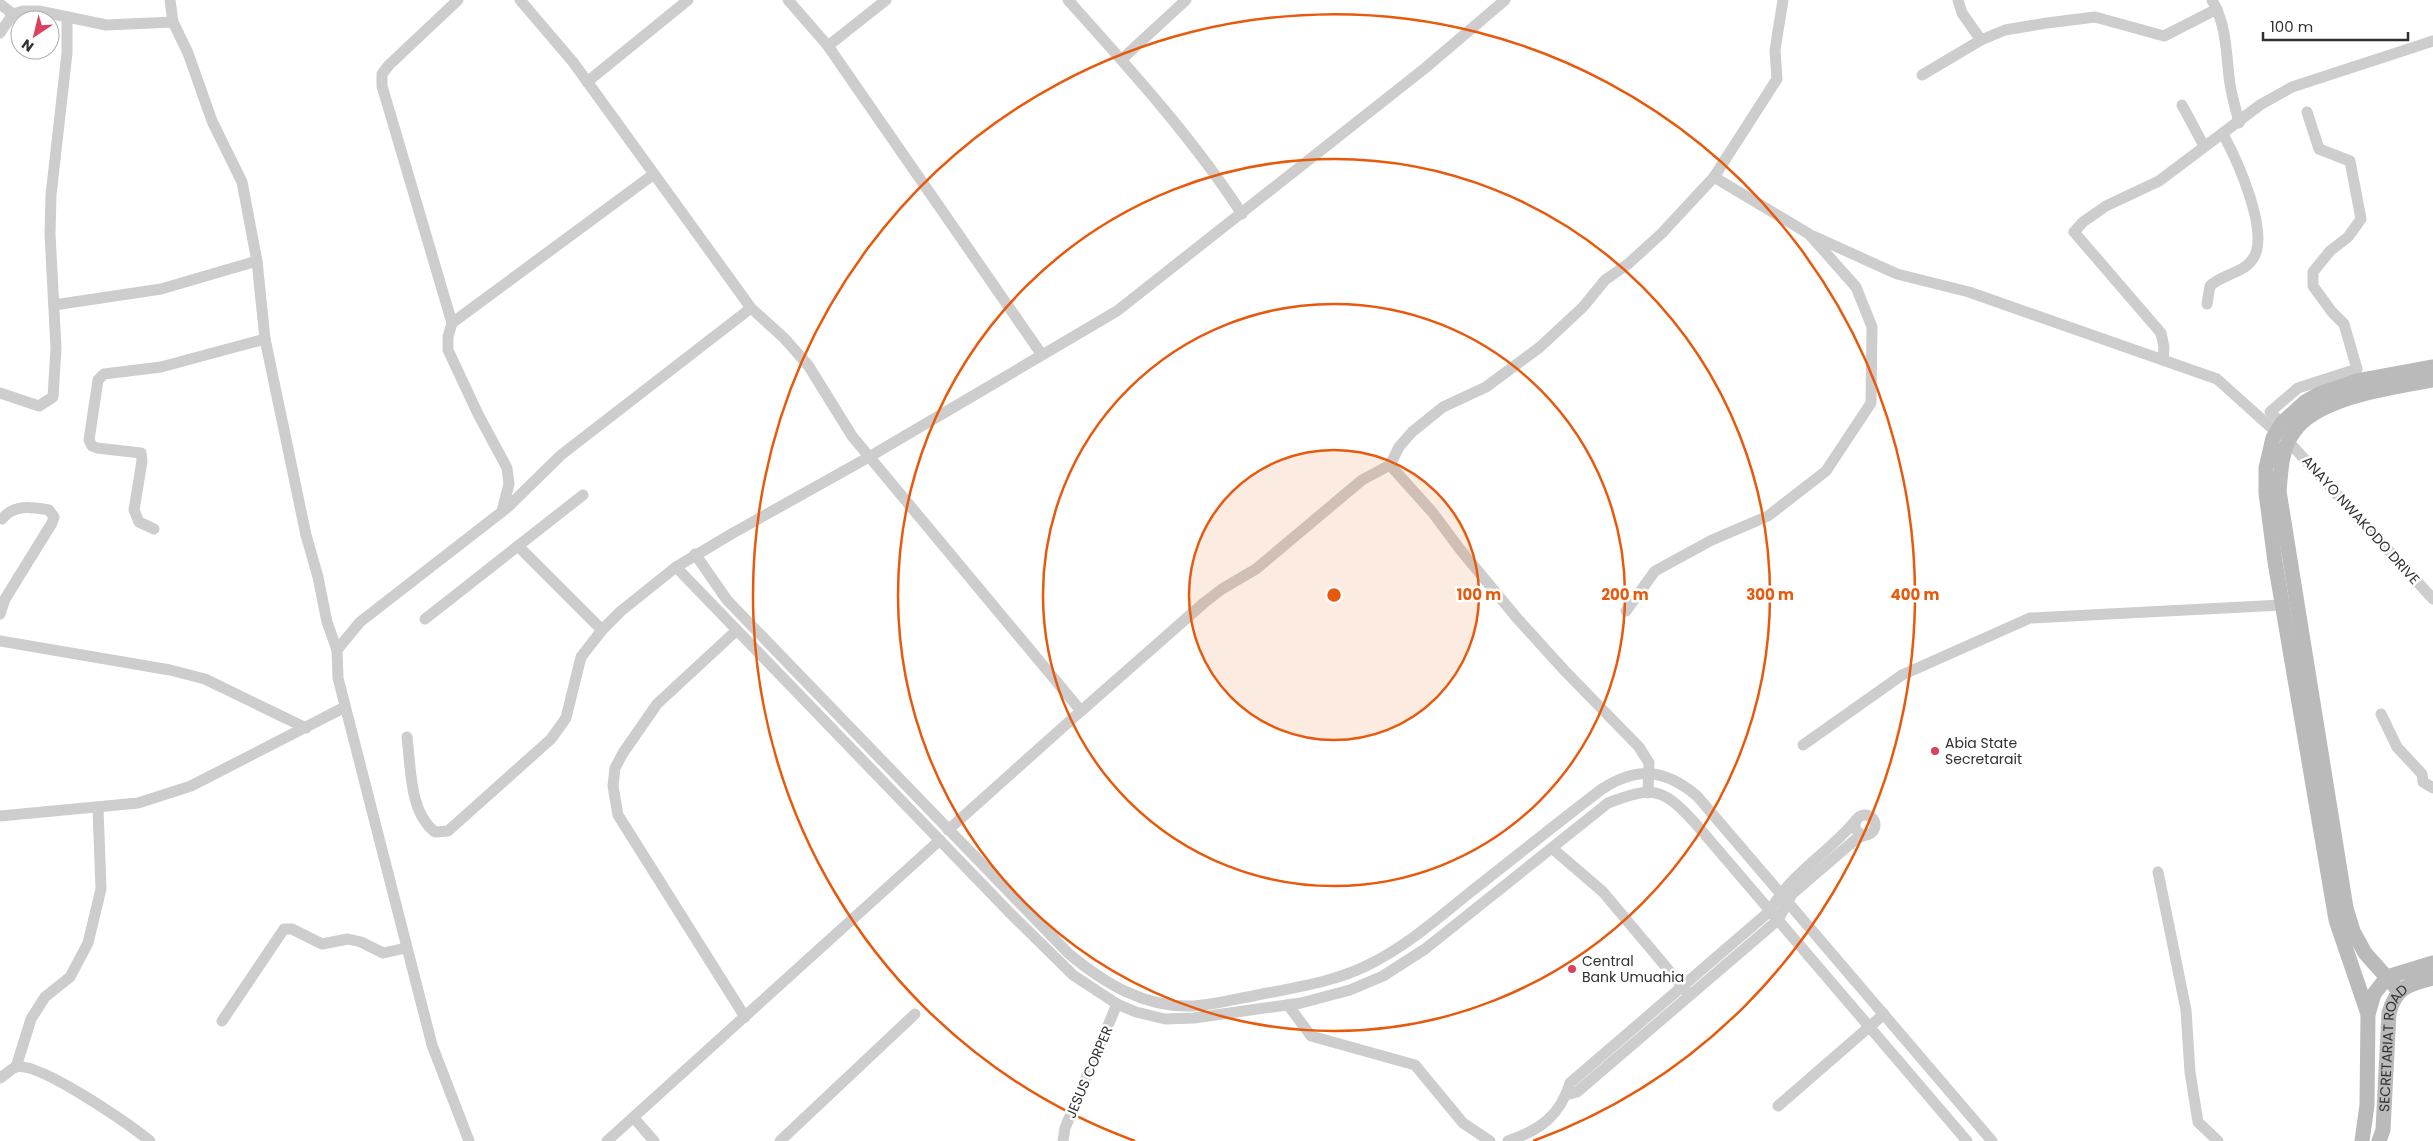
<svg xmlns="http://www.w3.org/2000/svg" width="2433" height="1141" font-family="Poppins,sans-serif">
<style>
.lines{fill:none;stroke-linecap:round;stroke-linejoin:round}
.street{stroke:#cdcdcd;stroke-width:11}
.secondary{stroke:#bababa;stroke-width:15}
.ring{fill:none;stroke:#e8590c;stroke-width:2.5}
.poi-dot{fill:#d9415c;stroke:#fff;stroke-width:2}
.labels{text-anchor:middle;stroke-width:5;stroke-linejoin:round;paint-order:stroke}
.street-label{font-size:14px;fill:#303030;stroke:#fff}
.poi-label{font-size:14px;fill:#303030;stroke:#fff;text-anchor:start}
.centre{fill:#e8590c;stroke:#fff;stroke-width:2.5}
.ring-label{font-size:15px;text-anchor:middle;font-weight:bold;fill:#e8590c;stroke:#fff;stroke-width:5;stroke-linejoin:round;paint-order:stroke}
</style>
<rect width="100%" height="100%" fill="#fff"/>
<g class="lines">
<g class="street">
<polyline points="170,0 173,22 188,53 212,121 242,182 257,261 265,339 306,535 318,577 327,622 337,650"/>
<polyline points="520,0 573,62 751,308 784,338 808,365 852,436 1081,711 948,830"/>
<polyline points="788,0 828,46"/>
<polyline points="886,0 828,46 1042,355"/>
<path d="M1068,0C1129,68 1192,137 1242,214"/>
<polyline points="1958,0 1962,13 1981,40"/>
<path d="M2212,0C2226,24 2226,50 2229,76C2230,92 2236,108 2239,123"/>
<polyline points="0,4 13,14"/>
<polyline points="0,33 13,14 23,11 39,11 106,25 173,22"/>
<polyline points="1122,59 1186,0"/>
<polyline points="1922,75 1981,40 2005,30 2047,23 2095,17 2164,36 2217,9"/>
<polyline points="587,82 688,0"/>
<polyline points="2182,105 2204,146"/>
<polyline points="1714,177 1777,79 1775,50 1783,0"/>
<polyline points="1813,236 1897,274 1969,292 2217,379 2276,432"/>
<path d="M2207,304L2210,286C2222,274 2242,274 2252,260C2272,235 2236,158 2223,134"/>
<polyline points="54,305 161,289 257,261"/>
<polyline points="452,323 382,86 382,74 389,65 458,0"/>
<polyline points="2163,360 2164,347 2161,333 2074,232 2083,222 2106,206 2159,181 2260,105 2292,87 2433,41"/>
<polyline points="0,393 39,406 53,397 56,348 50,234 51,195 67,53 67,17"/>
<polyline points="2282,423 2270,412 2298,388 2357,369 2344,324 2332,312 2313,286 2313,272 2330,251 2348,237 2361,219 2350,161 2319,149 2307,112"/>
<polyline points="2288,441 2433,599"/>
<polyline points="1390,465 1433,513 1459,548 1516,617 1565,671 1639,747 1649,763 1648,793"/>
<polyline points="502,511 509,484 507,468 478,414 448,350 448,337 452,323 654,174"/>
<polyline points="154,529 139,522 134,510 142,461 141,453 97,448 92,446 89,440 98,380 104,374 161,367 265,339"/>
<polyline points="518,546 602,630"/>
<path d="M695,554L727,600L1068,953C1104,983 1144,1008 1193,1006C1213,1005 1234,999 1253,996C1291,988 1331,983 1366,966C1404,948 1436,920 1468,894C1513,859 1557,823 1602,789C1638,766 1665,769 1697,796L1992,1141"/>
<path d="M676,567L1009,912L1073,975L1117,1004L1136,1012L1165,1019L1194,1018L1301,1003L1350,990L1383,976L1425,949L1608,803C1653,786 1662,787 1695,823L1967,1141"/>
<path d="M0,614L5,599L52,523L54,517L49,510C31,507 14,504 2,519"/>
<polyline points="425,619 583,495"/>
<polyline points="737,630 657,704 623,753 615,768 613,786 618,815 745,1017"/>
<polyline points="0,641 170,670 205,679 306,728"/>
<polyline points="1081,711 1205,602 1222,589 1256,569 1362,480 1390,465 1399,447 1412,432 1443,407 1486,387 1540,347 1583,307 1605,280 1628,264 1662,233 1714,177 1809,234 1856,287 1872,327 1871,403 1826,471 1768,516 1712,540 1655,571 1626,611"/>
<polyline points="2381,714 2397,747 2422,774 2423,782 2433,788"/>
<path d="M407,737C411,767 409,812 435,832L448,831L551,739L566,718L581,657L602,630L621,611L676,567L733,533L869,457L1117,311L1424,69L1505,0"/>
<polyline points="1803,745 1902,675 2030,618 2282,605"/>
<circle cx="1865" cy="825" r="10"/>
<polyline points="0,816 138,803 191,786 345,707"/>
<polyline points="1552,848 1603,892 1687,992"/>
<polyline points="2158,872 2186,1010 2190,1072 2198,1122 2218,1141"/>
<polyline points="1288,1005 1311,1036 1415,1065 1463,1123 1490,1141"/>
<polyline points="222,1021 284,929 292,929 322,944 348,939 361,942 383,953 406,948"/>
<polyline points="16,1067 31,1019 45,997 70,977 88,943 101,889 98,808"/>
<path d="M0,1078C5,1075 11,1069 16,1067C39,1061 130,1125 150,1141"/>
<polyline points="1566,1095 1577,1092 1778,920 1792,894 1856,839 1868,834"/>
<polyline points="1778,1106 1884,1014"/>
<polyline points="634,1118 654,1141"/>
<polyline points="469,1141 432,1045 338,678 337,650 360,622 508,507 561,455 751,308"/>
<polyline points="607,1141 940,840"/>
<polyline points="780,1141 915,1014"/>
<polyline points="1063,1141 1065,1128 1117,1004"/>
<path d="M1508,1141C1540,1130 1560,1116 1570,1083L1770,911C1791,873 1829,853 1856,820"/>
</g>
<g class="secondary">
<path d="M2399,991L2365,953L2353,931L2346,908L2279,491C2281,471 2281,450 2293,433C2316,397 2394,387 2433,380"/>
<polyline points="2368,1014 2336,920 2275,562 2266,493 2266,468 2273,438 2282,423 2305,402 2319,394 2357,381 2433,367"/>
<polyline points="2362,1141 2367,1105 2368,1014 2374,994 2387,977 2433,963"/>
<path id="s1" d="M2379,1141L2383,1130L2389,1013C2396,987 2409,984 2433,978"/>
</g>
</g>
<circle cx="1334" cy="595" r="145" fill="#e8590c" fill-opacity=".12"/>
<g class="ring">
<circle cx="1334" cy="595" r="145"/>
<circle cx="1334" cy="595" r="291"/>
<circle cx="1334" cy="595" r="436"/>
<path d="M1135 1141A581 581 0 1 1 1533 1141"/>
</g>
<g class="poi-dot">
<circle cx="1935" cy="751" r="5"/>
<circle cx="1572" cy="969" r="5"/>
</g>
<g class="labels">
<g class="street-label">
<text transform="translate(2361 520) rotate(48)" y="5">ANAYO NWAKODO DRIVE</text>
<text dy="5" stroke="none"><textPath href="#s1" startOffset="95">SECRETARIAT ROAD</textPath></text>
<text transform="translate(1089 1072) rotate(-67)" y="5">JESUS CORPER</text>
</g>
<g class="poi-label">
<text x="1945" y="748">Abia State<tspan x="1945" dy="16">Secretarait</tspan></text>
<text x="1582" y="966">Central<tspan x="1582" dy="16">Bank Umuahia</tspan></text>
</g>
</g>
<circle cx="1334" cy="595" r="8" class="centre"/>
<g class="ring-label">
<text x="1479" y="600">100 m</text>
<text x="1625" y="600">200 m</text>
<text x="1770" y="600">300 m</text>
<text x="1915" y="600">400 m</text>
</g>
<g transform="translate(35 35) rotate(215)"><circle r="24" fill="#ffffff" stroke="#acacac"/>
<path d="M0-4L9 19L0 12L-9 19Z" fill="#d9415c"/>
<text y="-8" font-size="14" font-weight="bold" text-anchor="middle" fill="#303030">N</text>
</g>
<path d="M2263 32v8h145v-8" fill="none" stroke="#303030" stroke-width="2.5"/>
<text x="2270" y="32" font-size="15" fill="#303030" stroke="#ffffff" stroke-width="4" paint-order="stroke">100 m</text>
</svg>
